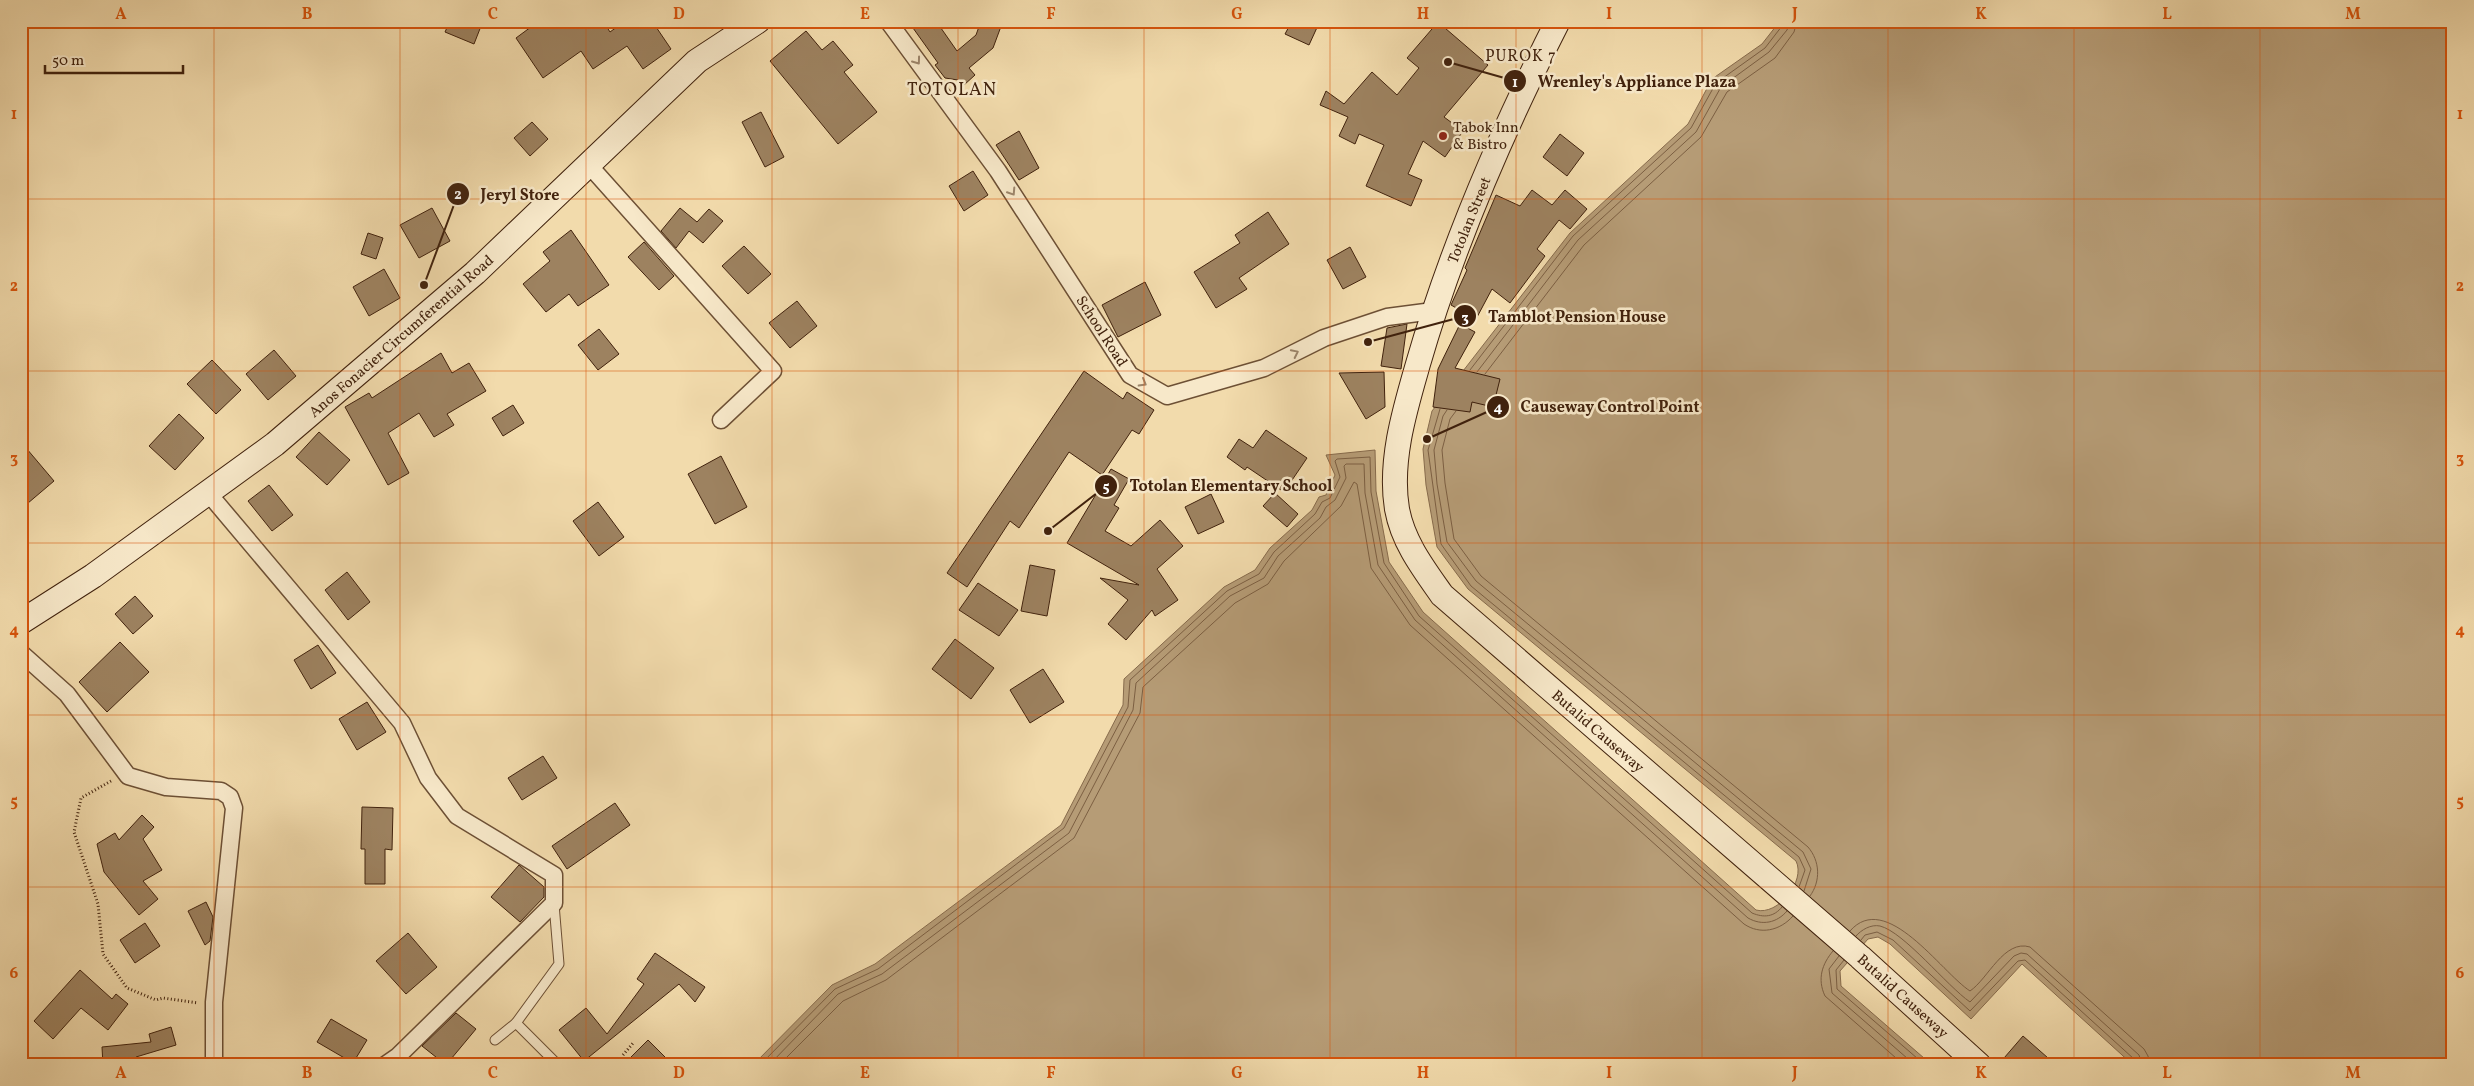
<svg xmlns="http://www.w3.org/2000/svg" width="2474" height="1086" font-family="Vollkorn,serif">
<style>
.water{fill:#b69c76;stroke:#876b4c}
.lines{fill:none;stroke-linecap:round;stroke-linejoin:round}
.shore{stroke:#7c5f42;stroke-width:1}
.building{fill:#9d8260;stroke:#41220d}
.lane-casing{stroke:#6d5035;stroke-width:11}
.street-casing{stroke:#6d5035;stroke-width:19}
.secondary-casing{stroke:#41220d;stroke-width:26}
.path{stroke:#41220d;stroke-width:3;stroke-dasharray:1 2.5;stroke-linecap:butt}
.lane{stroke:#f7e8c9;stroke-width:9}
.street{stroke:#f7e8c9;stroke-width:16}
.secondary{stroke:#f7e8c9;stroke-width:24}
.oneway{stroke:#9c856b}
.grid{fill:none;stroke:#d7540c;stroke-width:1;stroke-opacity:0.55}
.poi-dot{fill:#8f2418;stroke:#f7e8c9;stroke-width:2}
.labels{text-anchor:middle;stroke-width:5;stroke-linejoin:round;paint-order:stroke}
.poi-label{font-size:15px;fill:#41220d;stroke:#f7e8c9;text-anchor:start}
.street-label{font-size:15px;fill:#41220d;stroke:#f7e8c9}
.neighbourhood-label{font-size:16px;letter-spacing:1px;fill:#41220d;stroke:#f7e8c9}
.quarter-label{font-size:18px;letter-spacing:1px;fill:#41220d;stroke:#f7e8c9}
.leader{fill:none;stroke:#41220d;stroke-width:2}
.callout-dot{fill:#41220d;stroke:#f7e8c9;stroke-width:2}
.mark-label{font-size:15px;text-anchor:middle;font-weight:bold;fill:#fff}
.callout-label{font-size:16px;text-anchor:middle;font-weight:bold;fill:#41220d;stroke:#f7e8c9;stroke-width:5;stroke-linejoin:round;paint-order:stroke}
.neatline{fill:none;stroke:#d7540c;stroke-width:2}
.grid-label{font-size:16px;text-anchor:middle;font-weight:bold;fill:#d7540c}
</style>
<rect width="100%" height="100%" fill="#f2dbac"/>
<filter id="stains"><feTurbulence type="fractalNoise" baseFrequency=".004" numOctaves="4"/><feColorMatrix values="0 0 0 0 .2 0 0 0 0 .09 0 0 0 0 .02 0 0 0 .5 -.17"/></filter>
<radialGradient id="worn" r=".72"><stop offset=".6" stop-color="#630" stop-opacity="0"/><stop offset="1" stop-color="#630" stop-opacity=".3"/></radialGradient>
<path class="water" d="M1780,21H2453V1065H2133L2022,964L1971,1019L1890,944L1878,937L1868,939L1840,971L1841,986L1932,1065H753L832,985L875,964L1061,825L1123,705L1124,679L1224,587L1255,570L1270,548L1312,510L1319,497L1326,495L1335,475L1326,455L1375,450L1376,491L1389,562L1423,612L1756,910C1778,916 1806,881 1796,861L1468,589L1437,547L1426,485L1423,449L1432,411L1570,233L1688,124L1712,79L1762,44Z"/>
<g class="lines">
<g class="shore">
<polyline points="1470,370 1573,236 1691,128 1716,83 1765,48 1782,26 1783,21"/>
<polyline points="1477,372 1578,240 1696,132 1721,87 1769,52 1787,30 1790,21"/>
<polyline points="1485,374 1584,245 1701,137 1727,92 1775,58 1794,32 1797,21"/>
<polyline points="1440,409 1428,450 1441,544 1471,586 1799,857 1805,870 1799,887"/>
<polyline points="1447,410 1443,416 1434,450 1437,484 1447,542 1476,581 1803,852 1811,869 1804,891"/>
<path d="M1456,411L1450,419L1442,450L1445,483L1454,539L1481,576L1808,847C1820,861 1821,881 1810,896"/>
<path d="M1850,931C1886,889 1941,972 1970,991C1988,979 2004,939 2030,947L2144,1049L2148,1056L2150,1065"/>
<path d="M1856,936C1861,930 1871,924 1880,926C1904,932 1947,986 1970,1002L2014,956L2021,953L2027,954L2139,1055L2142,1065"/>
<polyline points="1861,940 1865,935 1877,932 1893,940 1970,1011 2018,961 2025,960 2134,1059 2136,1065"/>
<path d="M1833,951C1822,964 1817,979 1825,996L1904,1065"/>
<polyline points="1839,956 1829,969 1832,993 1915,1065"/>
<polyline points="1844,960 1836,970 1837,989 1925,1065"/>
<path d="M760,1065L835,989L878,969L1064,828L1128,707L1130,680L1227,591L1259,574L1274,552L1315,514L1322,502L1330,498L1340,477L1335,461L1337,459L1370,457L1371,492L1384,563L1419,616L1752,913C1764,918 1774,917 1782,907"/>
<path d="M769,1065L838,994L882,974L1069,833L1133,710L1136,683L1230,596L1264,578L1278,556L1320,518L1326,507L1335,500L1346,478L1344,466L1346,464H1364L1365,493L1378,565L1415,620L1748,918C1762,926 1777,923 1787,911"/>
<path d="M779,1065L843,1001L886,980L1074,838L1140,713L1143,687L1235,603L1268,584L1284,561L1341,506L1354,482L1357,484L1371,568L1410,625L1744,924C1760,935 1780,931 1793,916"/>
</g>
</g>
<g class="building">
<polygon points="450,21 483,21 474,44 445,32"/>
<polygon points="539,21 556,21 560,28 570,21 603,21 610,32 625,21 652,21 671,49 643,69 627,46 593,69 581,51 543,78 516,38"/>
<polygon points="908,21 936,21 957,51 976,35 981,21 1003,21 993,48 969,68 975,75 964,85 958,80 945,78 935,65 938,63"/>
<polygon points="1292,21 1320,21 1309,45 1285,34"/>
<polygon points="1438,22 1488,65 1444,117 1463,131 1445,157 1423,141 1408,174 1422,180 1411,206 1366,186 1384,145 1359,134 1355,144 1339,136 1348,117 1320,105 1326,91 1344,104 1372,72 1397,95 1419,68 1407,58"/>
<polygon points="806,31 822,50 833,41 853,65 844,72 877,112 838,144 770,61"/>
<polygon points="761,112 784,157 765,167 742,122"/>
<polygon points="532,122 548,139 530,156 514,138"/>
<polygon points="1019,131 1039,168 1019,180 996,145"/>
<polygon points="1560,134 1584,153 1567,176 1543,157"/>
<polygon points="973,171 988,195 964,211 949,186"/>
<polygon points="1532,190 1552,205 1565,190 1587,209 1570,229 1559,220 1537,249 1545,256 1510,303 1492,289 1476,319 1451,305 1467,270 1465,268 1496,195 1520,206"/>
<polygon points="432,208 450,241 419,258 400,225"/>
<polygon points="680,208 697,222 709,209 723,221 703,243 689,231 676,248 661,231"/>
<polygon points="1268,212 1289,244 1239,278 1247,289 1216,308 1194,272 1240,243 1235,235"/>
<polygon points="571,230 609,285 578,306 569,294 546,312 523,284 550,261 543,252"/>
<polygon points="368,233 383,238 376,259 361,254"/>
<polygon points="644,242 674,276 659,290 628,257"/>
<polygon points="744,246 771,274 748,294 722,266"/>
<polygon points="1350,247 1366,277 1343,289 1327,260"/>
<polygon points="384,269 400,298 369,316 353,287"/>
<polygon points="1145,282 1161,315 1118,337 1102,305"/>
<polygon points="797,301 817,326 790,348 769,323"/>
<polygon points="1407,324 1401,369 1381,366 1387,328"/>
<polygon points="1460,324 1475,332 1455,368 1500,379 1493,407 1472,402 1470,412 1433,407 1438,369"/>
<polygon points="599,329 619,354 598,370 578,345"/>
<polygon points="274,350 296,376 268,400 246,374"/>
<polygon points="441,353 452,373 469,363 486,391 447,414 454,425 434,437 419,413 388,433 409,473 388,485 345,407 369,393 372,398"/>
<polygon points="212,360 241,390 216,414 187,384"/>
<polygon points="1084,371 1123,399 1127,392 1154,410 1139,434 1132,430 1102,475 1069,452 1019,528 1010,521 967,587 947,573"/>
<polygon points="1384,372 1385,407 1366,419 1339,373"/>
<polygon points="513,405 524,423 503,436 492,418"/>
<polygon points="179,414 204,438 175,470 149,446"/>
<polygon points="1266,430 1307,458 1284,492 1247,467 1245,470 1227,457 1239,439 1253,448"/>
<polygon points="319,432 350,460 327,485 296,457"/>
<polygon points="21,442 54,481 21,509"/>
<polygon points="721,456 747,507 715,524 688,474"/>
<polygon points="1111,469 1129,479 1114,505 1119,508 1105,531 1131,546 1160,520 1183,546 1157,569 1178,600 1155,616 1152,610 1126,640 1108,624 1128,600 1100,578 1139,585 1067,543"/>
<polygon points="269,485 293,515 272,531 248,501"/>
<polygon points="1275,493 1298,514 1287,527 1263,506"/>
<polygon points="1211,494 1224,522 1198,534 1185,507"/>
<polygon points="598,502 624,537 599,556 573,521"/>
<polygon points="1030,565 1055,570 1047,616 1021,611"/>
<polygon points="347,572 370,602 348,620 325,590"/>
<polygon points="978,583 1018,610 999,636 959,610"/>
<polygon points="135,596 153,616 133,634 115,614"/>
<polygon points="955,639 994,668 971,699 932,669"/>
<polygon points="120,642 149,672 107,712 79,682"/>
<polygon points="318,645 336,673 311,689 294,660"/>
<polygon points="1043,669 1064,702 1030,723 1010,690"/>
<polygon points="367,702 386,732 357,750 339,719"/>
<polygon points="543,756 557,778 522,800 508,778"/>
<polygon points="615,803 630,825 567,869 552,846"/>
<polygon points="362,807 393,808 392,850 385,849 385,884 365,884 365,849 361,849"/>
<polygon points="142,815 154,827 143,839 162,870 143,881 158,899 139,915 104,872 97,844 115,833 119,840"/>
<polygon points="519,865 544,887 544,897 520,922 491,897"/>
<polygon points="206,902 213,917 210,941 205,945 188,911"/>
<polygon points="145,923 160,946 135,963 120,940"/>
<polygon points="408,933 437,967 406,994 376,961"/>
<polygon points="655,953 705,987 695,1002 679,984 584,1061 559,1030 586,1008 607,1034 644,984 637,979"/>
<polygon points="80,970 112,999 116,994 128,1004 108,1030 81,1008 53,1039 34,1021"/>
<polygon points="456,1013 476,1029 446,1065 422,1046"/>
<polygon points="331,1019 367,1040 353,1063 317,1042"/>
<polygon points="171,1027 176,1045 136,1057 137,1065 103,1065 102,1047 151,1042 149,1034"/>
<polygon points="2023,1036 2056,1065 1998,1065"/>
<polygon points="648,1040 673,1065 623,1065"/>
</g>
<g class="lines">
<g class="lane-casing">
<g id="lane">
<polyline points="516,1023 558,1065"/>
<polyline points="495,1040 516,1023 559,964 554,904"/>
<polyline points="613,1065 614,1064"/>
</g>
</g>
<g class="street-casing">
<g id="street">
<polyline points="888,21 998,171 1130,375 1167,396 1264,368 1324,338 1387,317 1433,311"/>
<polyline points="588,164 773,371 721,420"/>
<polyline points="209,494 402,723 428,778 457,816 554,875 554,903 398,1056 385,1065"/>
<polyline points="21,653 67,694 128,776 166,787 221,791 230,797 234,808 214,1002 214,1065"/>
</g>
</g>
<g class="secondary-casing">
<g id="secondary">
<path d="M1558,21C1502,131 1452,246 1418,364C1405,409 1389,461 1397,509C1403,542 1423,568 1442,595L1860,957L1979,1065"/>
<polyline points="21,622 93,576 275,444 475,273 697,61 758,21"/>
</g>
</g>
<g class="path">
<polyline points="111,781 81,798 74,832 98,904 103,954 127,988 156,1000 163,998 198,1003"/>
<polyline points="623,1055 634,1042"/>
</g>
<use href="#lane" class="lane"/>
<use href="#street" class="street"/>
<use href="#secondary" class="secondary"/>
</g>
<defs><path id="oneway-chevron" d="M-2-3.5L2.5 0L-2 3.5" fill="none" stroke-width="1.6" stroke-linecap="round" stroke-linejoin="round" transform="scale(1.25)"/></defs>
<g class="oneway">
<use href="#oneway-chevron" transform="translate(917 61) rotate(54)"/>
<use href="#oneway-chevron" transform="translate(1012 192) rotate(57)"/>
<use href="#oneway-chevron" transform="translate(1295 353) rotate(-26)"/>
<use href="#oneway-chevron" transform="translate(1143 383) rotate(30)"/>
</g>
<path class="grid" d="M214,21V1065M400,21V1065M586,21V1065M772,21V1065M958,21V1065M1144,21V1065M1330,21V1065M1516,21V1065M1702,21V1065M1888,21V1065M2074,21V1065M2260,21V1065M21,199H2453M21,371H2453M21,543H2453M21,715H2453M21,887H2453"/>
<circle class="poi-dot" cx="1443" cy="136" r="5"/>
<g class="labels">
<g class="poi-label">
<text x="1453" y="132">Tabok Inn<tspan x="1453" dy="17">&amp; Bistro</tspan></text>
</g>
<g class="street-label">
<text transform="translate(1469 220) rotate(-68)" y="5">Totolan Street</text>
<text transform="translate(1102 331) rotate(57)" y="5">School Road</text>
<text transform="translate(401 336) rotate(-41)" y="5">Anos Fonacier Circumferential Road</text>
<text transform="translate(1598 731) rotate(41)" y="5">Butalid Causeway</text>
<text transform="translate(1903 996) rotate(42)" y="5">Butalid Causeway</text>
</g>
<g class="neighbourhood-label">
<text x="1521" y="61">PUROK 7</text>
</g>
<g class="quarter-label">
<text x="952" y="95">TOTOLAN</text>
</g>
</g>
<path class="leader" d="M1448 62L1515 81M424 285L458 194M1368 342L1465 316M1427 439L1498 407M1048 531L1106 486"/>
<g class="callout-dot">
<circle cx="1448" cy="62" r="5"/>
<circle cx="424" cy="285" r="5"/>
<circle cx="1368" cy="342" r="5"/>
<circle cx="1427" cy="439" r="5"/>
<circle cx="1048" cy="531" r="5"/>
<circle cx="1515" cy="81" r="12"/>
<circle cx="458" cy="194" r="12"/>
<circle cx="1465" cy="316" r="12"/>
<circle cx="1498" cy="407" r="12"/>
<circle cx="1106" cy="486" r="12"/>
</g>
<g class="mark-label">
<text x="1515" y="87">1</text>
<text x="458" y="199">2</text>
<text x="1465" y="322">3</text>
<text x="1498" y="412">4</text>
<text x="1106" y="491">5</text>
</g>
<g class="callout-label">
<text x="1637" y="87">Wrenley's Appliance Plaza</text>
<text x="520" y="200">Jeryl Store</text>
<text x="1577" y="322">Tamblot Pension House</text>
<text x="1610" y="412">Causeway Control Point</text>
<text x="1231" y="491">Totolan Elementary School</text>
</g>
<rect width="2474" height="1086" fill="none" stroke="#f2dbac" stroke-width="55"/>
<path d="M45 65v8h138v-8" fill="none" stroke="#41220d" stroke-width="2.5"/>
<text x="52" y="65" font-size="15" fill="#41220d" stroke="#f7e8c9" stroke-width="4" paint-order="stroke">50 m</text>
<rect x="28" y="28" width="2418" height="1030" class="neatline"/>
<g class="grid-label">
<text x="121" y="19">A</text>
<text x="307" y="19">B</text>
<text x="493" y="19">C</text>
<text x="679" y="19">D</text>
<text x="865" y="19">E</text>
<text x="1051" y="19">F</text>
<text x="1237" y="19">G</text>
<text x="1423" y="19">H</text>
<text x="1609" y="19">I</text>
<text x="1795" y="19">J</text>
<text x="1981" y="19">K</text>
<text x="2167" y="19">L</text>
<text x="2353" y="19">M</text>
<text x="14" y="119">1</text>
<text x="2460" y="119">1</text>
<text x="14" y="291">2</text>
<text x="2460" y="291">2</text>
<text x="14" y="463">3</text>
<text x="2460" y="463">3</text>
<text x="14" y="635">4</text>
<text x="2460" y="635">4</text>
<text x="14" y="806">5</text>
<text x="2460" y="806">5</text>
<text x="14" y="978">6</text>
<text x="2460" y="978">6</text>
<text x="121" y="1078">A</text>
<text x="307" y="1078">B</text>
<text x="493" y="1078">C</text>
<text x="679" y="1078">D</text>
<text x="865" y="1078">E</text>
<text x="1051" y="1078">F</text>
<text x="1237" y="1078">G</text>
<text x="1423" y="1078">H</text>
<text x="1609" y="1078">I</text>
<text x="1795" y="1078">J</text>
<text x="1981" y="1078">K</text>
<text x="2167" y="1078">L</text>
<text x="2353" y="1078">M</text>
</g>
<rect width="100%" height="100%" filter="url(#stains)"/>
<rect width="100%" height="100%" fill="url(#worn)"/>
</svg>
